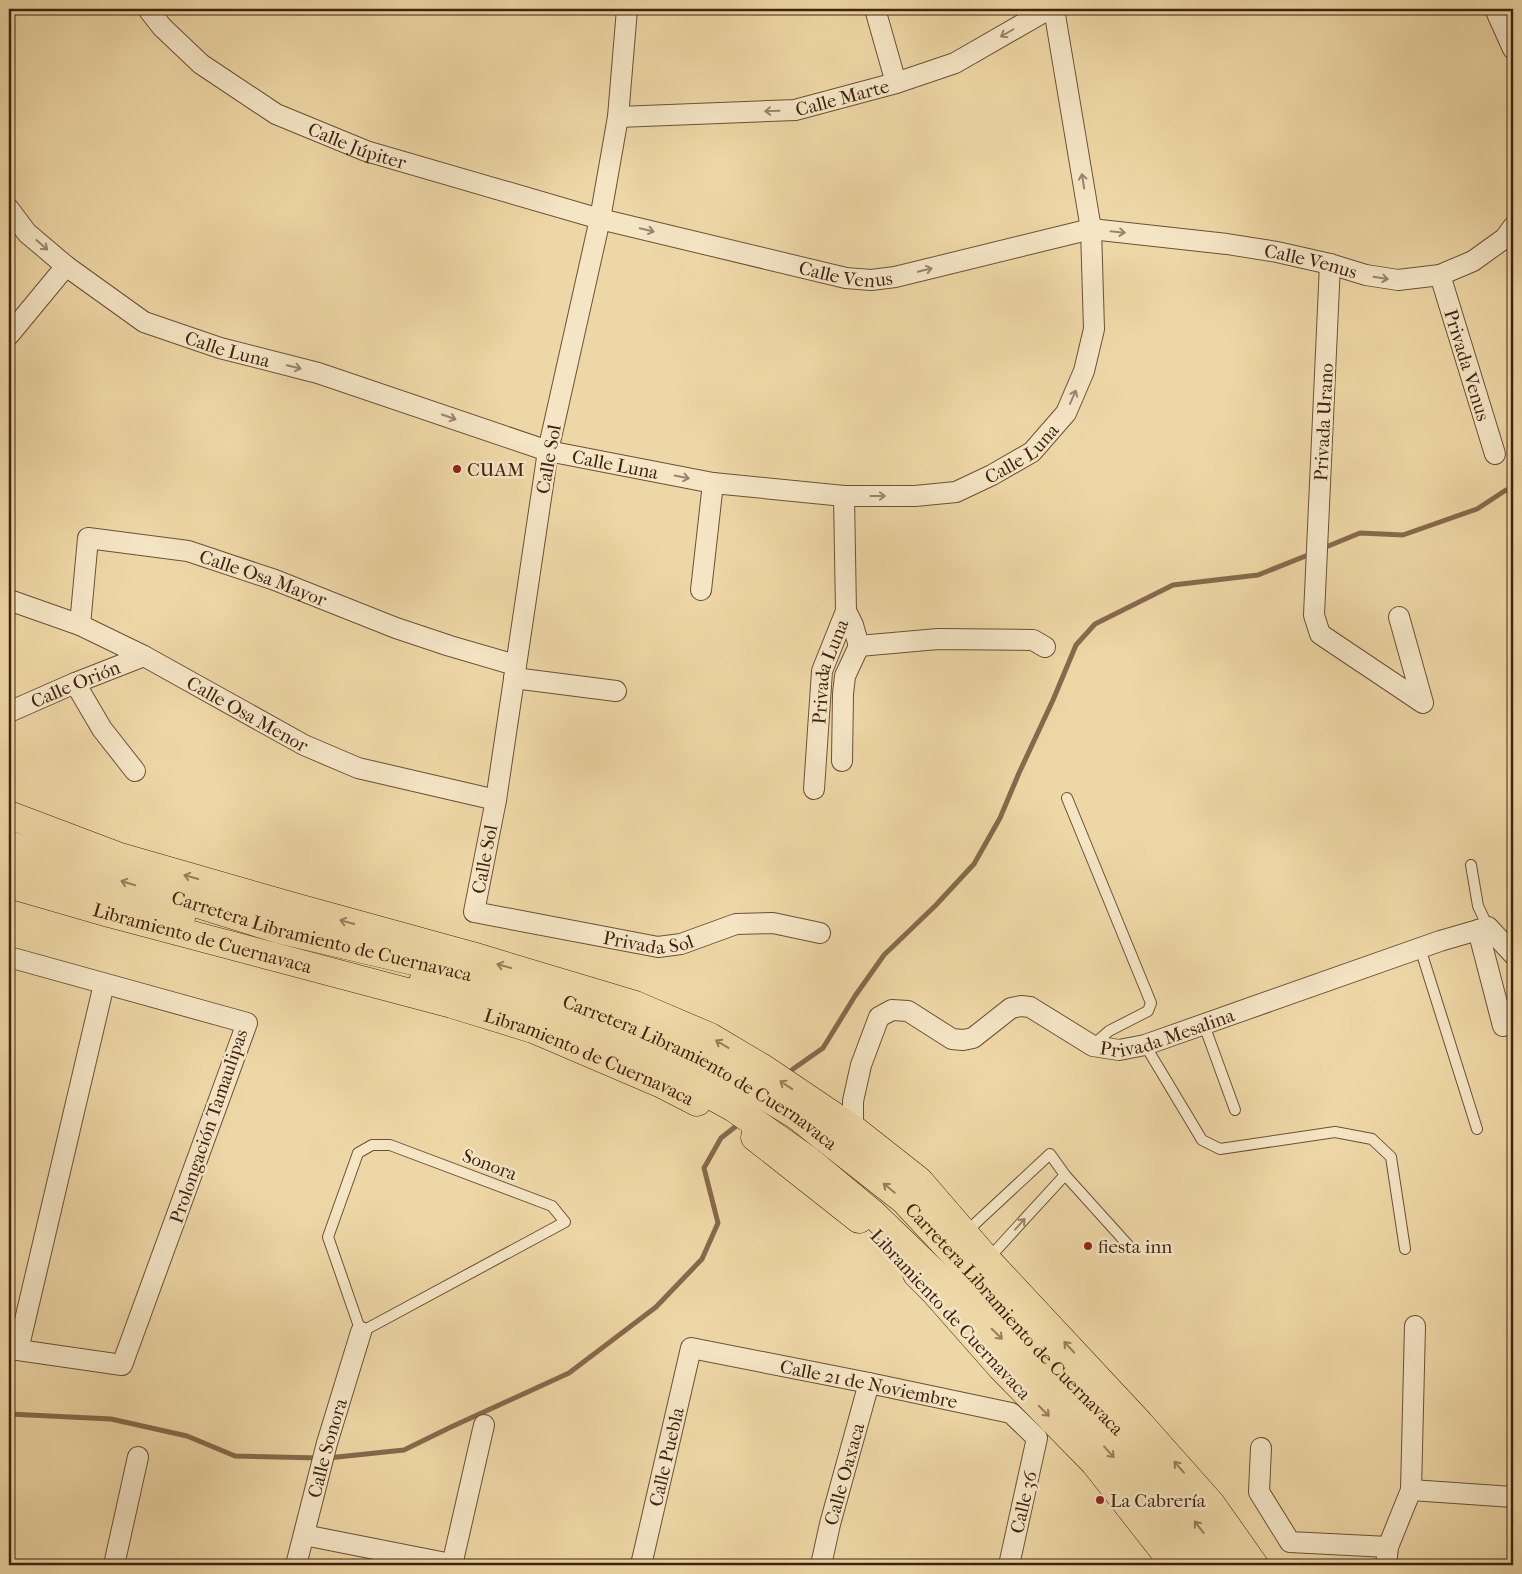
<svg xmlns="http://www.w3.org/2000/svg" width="1522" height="1574" font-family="'IM FELL French Canon',serif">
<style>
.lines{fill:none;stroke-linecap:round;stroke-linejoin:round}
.stream{stroke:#856a4c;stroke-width:5}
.service-casing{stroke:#6c5036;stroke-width:12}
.minor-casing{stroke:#6c5036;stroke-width:22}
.primary-casing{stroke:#402311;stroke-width:29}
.trunk-casing{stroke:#402311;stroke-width:29}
.service{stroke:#f4e5c5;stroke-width:10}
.minor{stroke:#f4e5c5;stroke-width:20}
.primary{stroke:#eed7a6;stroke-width:28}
.trunk{stroke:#eed7a6;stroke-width:28}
.oneway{stroke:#9a846b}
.oneway2{stroke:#977d5c}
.poi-dot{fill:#8f2418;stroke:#f4e5c5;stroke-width:2}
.labels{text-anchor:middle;stroke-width:5;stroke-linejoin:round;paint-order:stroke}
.street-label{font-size:19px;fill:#402311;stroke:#f4e5c5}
.poi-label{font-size:19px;fill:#402311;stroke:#f4e5c5;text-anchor:start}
</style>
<rect width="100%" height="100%" fill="#eed7a6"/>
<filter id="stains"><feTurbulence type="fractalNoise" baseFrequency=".004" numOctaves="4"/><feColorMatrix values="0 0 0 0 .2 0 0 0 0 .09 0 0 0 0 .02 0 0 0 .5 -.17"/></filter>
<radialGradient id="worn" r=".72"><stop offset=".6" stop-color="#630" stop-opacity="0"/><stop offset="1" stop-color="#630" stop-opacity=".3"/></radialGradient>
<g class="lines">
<g class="stream">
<polyline points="1321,549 1360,533 1403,535 1477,509 1506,490 1513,492"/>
<polyline points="788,1075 793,1069 823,1048 855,996 884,955 935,906 974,864 1000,818 1019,773 1053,700 1076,645 1095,624 1173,585 1258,575 1313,553"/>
<polyline points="9,1414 111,1419 187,1436 235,1456 320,1458"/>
<polyline points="328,1458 404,1450 451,1427 569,1373 656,1307 702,1259 718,1223 704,1168 721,1138 740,1123"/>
</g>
<g class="service-casing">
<g id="service">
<polyline points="1067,798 1151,1003 1148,1011 1109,1031 1093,1045"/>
<polyline points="1471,865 1478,906 1488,927"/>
<polyline points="1420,948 1477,1129"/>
<polyline points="1204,1025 1235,1110"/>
<polyline points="1145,1045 1202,1140 1220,1149 1335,1132 1372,1139 1391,1157 1405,1249"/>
<polygon points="372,1145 390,1145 552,1206 565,1222 361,1332 328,1237 358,1153"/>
<polyline points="1065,1175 1129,1246"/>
<polyline points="965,1233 1050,1154 1065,1175 988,1259"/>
</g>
</g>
<g class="minor-casing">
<g id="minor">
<path id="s1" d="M148,9L162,27L201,64L276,114L366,151L600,219L846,278L871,280L895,277L1091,229L1227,244L1277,252L1330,264L1366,275L1398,280L1440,275L1473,261L1505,238L1513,227"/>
<path id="s2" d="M627,9L618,117L600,219L548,451L496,800L474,912L658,947L681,944L736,924L773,923L820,933"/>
<polyline points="875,9 896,83"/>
<polyline points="1495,9 1513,49"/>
<path id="s3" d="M618,117L795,110L896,83L955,63L1049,9"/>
<path id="s4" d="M9,209L27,233L66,266L144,322L220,348L318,373L548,451L713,483L844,496H915L956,492L992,475L1032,452L1066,413L1084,371L1094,329L1091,229L1054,9"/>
<polyline points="1330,264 1314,615 1320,634 1423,703 1399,617"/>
<path id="s5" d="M1440,275L1495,454"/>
<polyline points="9,335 66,266"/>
<polyline points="701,590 713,483"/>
<path id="s6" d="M9,600L80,625L144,656L304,745L358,768L496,800"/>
<polyline points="846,611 853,625 859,646 938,639 1033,640 1045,647"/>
<path id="s7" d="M80,625L88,538L188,551L275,580L396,628L450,646L515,665"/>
<polyline points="514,678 616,691"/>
<polyline points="75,683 102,729 135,771"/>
<path id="s8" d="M9,712L75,683L144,656"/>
<polyline points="842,761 843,694 845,676 859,646"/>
<path id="s9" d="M814,789L822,671L846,611L844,496"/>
<polyline points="1478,930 1488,927 1513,954"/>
<polyline points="9,957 247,1023 122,1365 18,1350 9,1345"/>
<path id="s10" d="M853,1129V1101L861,1065L879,1017L892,1010L908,1011L952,1039L963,1040L973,1038L1011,1008L1021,1006L1030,1007L1093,1046L1119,1050L1145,1045L1440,941L1478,930L1503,1026L1513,1024"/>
<polyline points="18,1350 104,984"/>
<polyline points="1261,1448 1259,1492 1290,1542 1388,1547"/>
<polyline points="1411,1490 1513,1497"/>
<polyline points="304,1535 456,1565"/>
<polyline points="114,1565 138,1457"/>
<path id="s11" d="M296,1565L327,1443L361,1332"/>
<polyline points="452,1565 484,1425"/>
<path id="s12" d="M641,1565L691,1348L869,1383L1011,1413L1037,1438L1009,1565"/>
<path id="s13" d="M821,1565L830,1524L869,1383"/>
<polyline points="1386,1565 1388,1547 1411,1490 1415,1326"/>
</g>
</g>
<g class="primary-casing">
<g id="primary">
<polyline points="9,815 120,857 294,907 472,956 635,1005 710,1037 764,1069 853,1129 919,1181 987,1260 1140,1424 1211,1504 1254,1565"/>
<path id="s14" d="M9,884L109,913L452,1004L533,1029L664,1085L697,1102"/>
<polyline points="755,1137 859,1219"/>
<polyline points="917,1274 934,1291 1001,1367 1095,1463 1175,1565"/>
</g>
</g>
<g class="trunk-casing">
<g id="trunk">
<path id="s15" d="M9,845L278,929L473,975L564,1000L629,1025L703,1059L753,1089L796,1115L904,1200L974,1275L1035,1345L1128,1439L1229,1565"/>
<polyline points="9,869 181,918"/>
<polyline points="423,982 536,1016 603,1040 671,1073 734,1108 808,1160 873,1214 1020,1356 1112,1455 1180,1537 1200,1565"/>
</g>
</g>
<use href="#service" class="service"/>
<use href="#minor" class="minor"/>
<use href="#primary" class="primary"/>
<use href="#trunk" class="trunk"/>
</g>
<defs><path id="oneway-shaft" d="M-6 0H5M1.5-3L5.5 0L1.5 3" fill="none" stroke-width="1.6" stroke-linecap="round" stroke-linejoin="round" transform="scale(1.25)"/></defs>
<g class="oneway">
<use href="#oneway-shaft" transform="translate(1007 33) rotate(150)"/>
<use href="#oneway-shaft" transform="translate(772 111) rotate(178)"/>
<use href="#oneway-shaft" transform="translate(1083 181) rotate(-99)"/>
<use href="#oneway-shaft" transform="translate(647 230) rotate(13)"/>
<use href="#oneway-shaft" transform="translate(1118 232) rotate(6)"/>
<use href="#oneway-shaft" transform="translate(42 245) rotate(41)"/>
<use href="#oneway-shaft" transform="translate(925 270) rotate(-14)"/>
<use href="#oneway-shaft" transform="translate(1381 278) rotate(9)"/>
<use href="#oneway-shaft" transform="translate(294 367) rotate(14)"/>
<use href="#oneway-shaft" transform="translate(1073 397) rotate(-66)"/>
<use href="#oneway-shaft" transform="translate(449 417) rotate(19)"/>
<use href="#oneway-shaft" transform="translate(682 477) rotate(11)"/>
<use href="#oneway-shaft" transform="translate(878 496)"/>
<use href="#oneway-shaft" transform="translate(1020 1224) rotate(-48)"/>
</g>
<g class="oneway2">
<use href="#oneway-shaft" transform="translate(191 877) rotate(-164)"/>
<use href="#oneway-shaft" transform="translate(128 883) rotate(-163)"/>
<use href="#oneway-shaft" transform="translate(347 922) rotate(-165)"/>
<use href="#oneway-shaft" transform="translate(504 966) rotate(-164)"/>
<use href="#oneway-shaft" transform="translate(722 1044) rotate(-149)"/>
<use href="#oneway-shaft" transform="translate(786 1085) rotate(-146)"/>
<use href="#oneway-shaft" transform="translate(889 1188) rotate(-141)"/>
<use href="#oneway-shaft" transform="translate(997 1334) rotate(44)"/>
<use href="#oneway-shaft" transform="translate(1069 1347) rotate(-133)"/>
<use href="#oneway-shaft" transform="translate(1044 1411) rotate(45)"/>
<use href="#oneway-shaft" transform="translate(1109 1452) rotate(48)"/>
<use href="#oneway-shaft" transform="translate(1179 1467) rotate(-131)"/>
<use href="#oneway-shaft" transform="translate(1199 1527) rotate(-128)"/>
</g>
<g class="poi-dot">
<circle cx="457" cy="469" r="5"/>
<circle cx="1088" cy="1246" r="5"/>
<circle cx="1100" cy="1500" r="5"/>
</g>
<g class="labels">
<g class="street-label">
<text dy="7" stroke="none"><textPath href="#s3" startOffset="226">Calle Marte</textPath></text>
<text dy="7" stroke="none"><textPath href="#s1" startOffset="254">Calle Júpiter</textPath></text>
<text dy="7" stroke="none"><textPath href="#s1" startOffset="1234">Calle Venus</textPath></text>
<text dy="7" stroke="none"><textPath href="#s1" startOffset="760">Calle Venus</textPath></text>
<text dy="7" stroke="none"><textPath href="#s4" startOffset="265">Calle Luna</textPath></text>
<text dy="7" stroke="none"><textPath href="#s5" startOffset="94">Privada Venus</textPath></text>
<text transform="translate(1323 422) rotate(-87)" y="7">Privada Urano</text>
<text dy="7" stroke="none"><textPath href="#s4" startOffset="1090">Calle Luna</textPath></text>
<text transform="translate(548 459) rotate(-80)" y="7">Calle Sol</text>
<text dy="7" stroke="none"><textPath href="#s4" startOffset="670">Calle Luna</textPath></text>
<text dy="7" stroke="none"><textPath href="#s7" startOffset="268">Calle Osa Mayor</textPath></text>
<text dy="7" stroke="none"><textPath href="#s9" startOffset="119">Privada Luna</textPath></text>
<text dy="7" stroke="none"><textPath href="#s8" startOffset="72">Calle Orión</textPath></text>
<text dy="7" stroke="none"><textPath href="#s6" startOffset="265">Calle Osa Menor</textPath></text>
<text transform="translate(484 859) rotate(-79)" y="7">Calle Sol</text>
<text dy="7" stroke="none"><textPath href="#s15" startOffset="326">Carretera Libramiento de Cuernavaca</textPath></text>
<text dy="7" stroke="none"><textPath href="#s2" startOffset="1094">Privada Sol</textPath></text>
<text dy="7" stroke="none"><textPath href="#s14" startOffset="201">Libramiento de Cuernavaca</textPath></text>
<text dy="7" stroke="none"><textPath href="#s10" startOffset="439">Privada Mesalina</textPath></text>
<text dy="7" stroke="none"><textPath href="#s14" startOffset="606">Libramiento de Cuernavaca</textPath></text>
<text dy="7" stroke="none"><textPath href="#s15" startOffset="731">Carretera Libramiento de Cuernavaca</textPath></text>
<text transform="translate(208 1126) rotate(-71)" y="7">Prolongación Tamaulipas</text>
<text transform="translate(490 1164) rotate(21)" y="7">Sonora</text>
<text transform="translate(951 1314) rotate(47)" y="7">Libramiento de Cuernavaca</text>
<text dy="7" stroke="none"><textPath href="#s15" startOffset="1136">Carretera Libramiento de Cuernavaca</textPath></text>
<text dy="7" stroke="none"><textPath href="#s12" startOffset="404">Calle 21 de Noviembre</textPath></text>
<text dy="7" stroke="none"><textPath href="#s11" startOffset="121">Calle Sonora</textPath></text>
<text dy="7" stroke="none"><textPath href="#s12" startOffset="111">Calle Puebla</textPath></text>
<text dy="7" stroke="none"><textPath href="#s13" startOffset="94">Calle Oaxaca</textPath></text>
<text transform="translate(1023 1502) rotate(-77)" y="7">Calle 36</text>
</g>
<g class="poi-label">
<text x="467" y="476">CUAM</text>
<text x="1098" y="1253">fiesta inn</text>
<text x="1110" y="1507">La Cabrería</text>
</g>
</g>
<rect width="1522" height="1574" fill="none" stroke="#eed7a6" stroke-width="30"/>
<rect x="10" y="10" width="1502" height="1554" fill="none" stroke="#402311" stroke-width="2.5"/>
<rect x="15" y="15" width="1492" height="1544" fill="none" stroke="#402311"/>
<rect width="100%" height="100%" filter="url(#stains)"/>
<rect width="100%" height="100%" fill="url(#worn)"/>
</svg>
